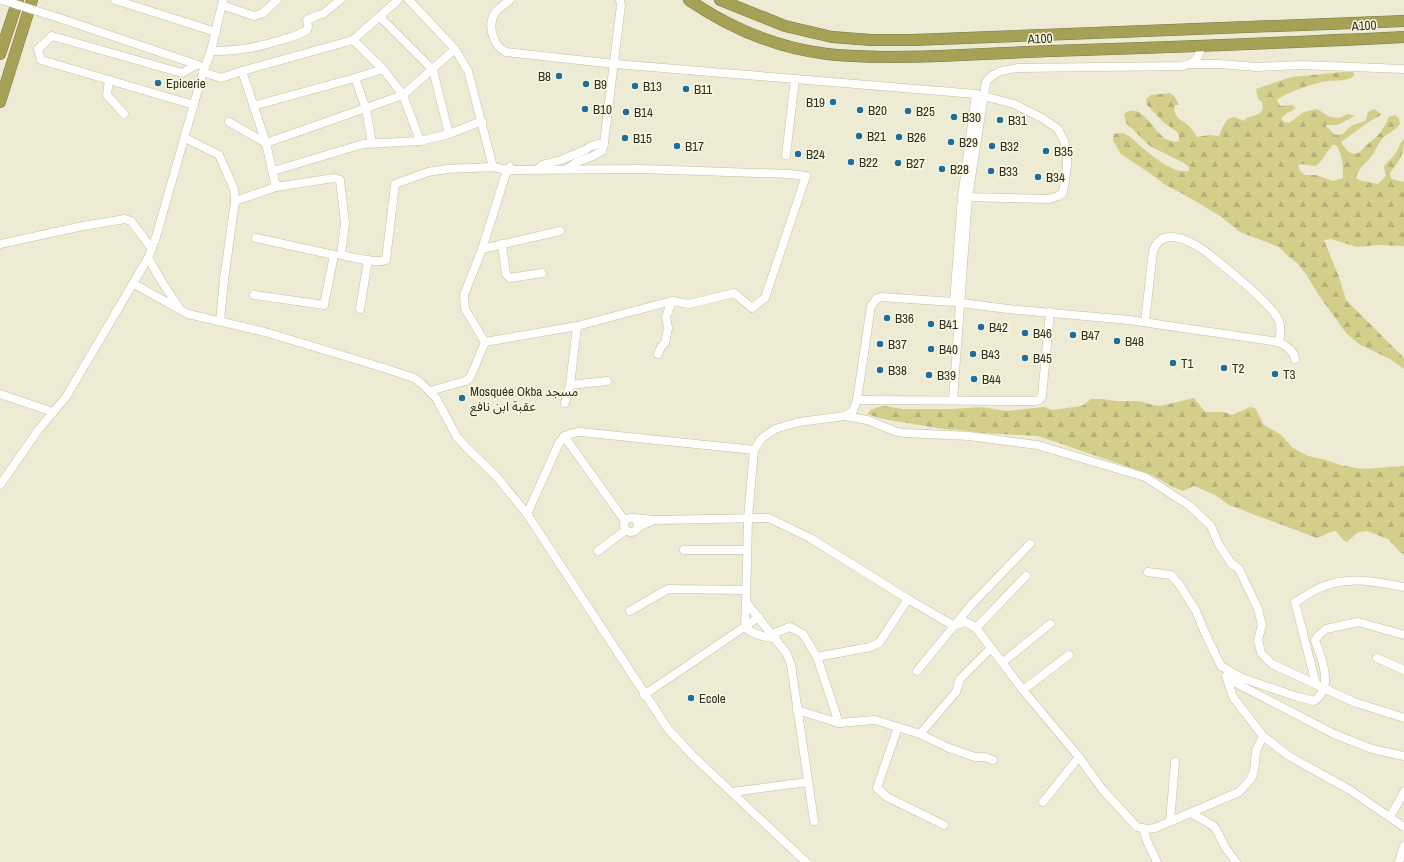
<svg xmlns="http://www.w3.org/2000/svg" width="1404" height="862" font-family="'Archivo Narrow','Noto Sans Arabic',sans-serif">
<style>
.forest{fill:url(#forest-firs);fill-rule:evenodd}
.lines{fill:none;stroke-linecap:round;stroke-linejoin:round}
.minor-casing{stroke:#c1c0a8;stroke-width:9}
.highway-casing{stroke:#7c7844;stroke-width:12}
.minor{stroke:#fff;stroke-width:8}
.highway{stroke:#a6a156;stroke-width:11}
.minor-bridge-casing{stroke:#c1c0a8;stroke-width:9;stroke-linecap:butt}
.minor-bridge{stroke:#fff;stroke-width:8}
.poi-dot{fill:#1f6d9f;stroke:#faf9e0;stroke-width:1.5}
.labels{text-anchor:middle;stroke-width:3;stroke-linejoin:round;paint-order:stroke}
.street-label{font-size:13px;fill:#2d2d24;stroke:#faf9e0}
.poi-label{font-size:13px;fill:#2d2d24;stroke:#faf9e0;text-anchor:start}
</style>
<defs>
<pattern id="forest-firs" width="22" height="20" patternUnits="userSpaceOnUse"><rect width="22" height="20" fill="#d3ce8a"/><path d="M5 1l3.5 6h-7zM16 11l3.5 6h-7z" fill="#b5b177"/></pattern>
</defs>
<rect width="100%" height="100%" fill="#edebd3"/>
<g class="forest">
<path d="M1343,72H1353L1354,76C1345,82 1336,80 1327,81C1314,83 1287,92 1277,100L1280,106L1292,105L1296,108L1286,114L1281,118L1284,122L1289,123L1304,112L1317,109L1330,117L1339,118L1348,114L1355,116L1337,125H1325L1335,135L1343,134C1347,130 1351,125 1356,124C1360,122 1362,123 1366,120L1368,112L1374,109L1381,114L1378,117L1370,121L1341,142C1345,149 1352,158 1361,151C1363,149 1365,146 1368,144C1380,135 1382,131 1389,117L1395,115L1399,119L1400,124C1396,130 1390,132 1385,136C1378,142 1376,151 1370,158C1364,166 1359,166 1356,178L1362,181L1378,184L1386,176L1384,167C1387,161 1392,159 1395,154C1399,149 1399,143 1404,139C1404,156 1399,161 1390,173L1391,179L1404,182V246L1379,245L1357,247L1331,239L1324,240L1339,277L1346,300L1404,358V369L1390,359L1359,344L1346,333L1318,294L1306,274L1297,263L1290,258L1279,247L1240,232L1220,216L1192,199L1164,184L1151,174L1121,154L1113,140L1114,134C1116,134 1119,133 1121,133C1130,134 1137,144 1144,149C1155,158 1174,174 1189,171V167L1184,163L1150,146L1129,126L1126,123L1124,114C1139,101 1152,127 1161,135C1164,139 1170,141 1175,142L1179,141V136L1177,132L1163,122L1147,105L1146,99L1151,95L1170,93L1175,97L1179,105H1175C1172,117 1182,120 1189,126C1192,129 1195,133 1197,137L1209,135L1219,136C1224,125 1227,110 1243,121L1247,118L1259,114L1263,109L1262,102L1258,99L1256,89L1292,77ZM1333,145H1336C1343,155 1343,167 1343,178L1333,181L1316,175H1305L1300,171L1298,165C1303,163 1310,166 1316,166C1324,160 1326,151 1333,145Z"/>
<path d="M1194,398L1205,412H1224L1232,415L1250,407L1255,408L1264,425L1280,434L1293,448L1308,456L1326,460L1340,465L1362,469L1404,466V554L1401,553L1388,539L1367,531L1358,532L1347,542L1343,540L1336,531C1329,531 1324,536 1317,538L1229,505L1215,495L1194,486L1183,491C1171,487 1160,479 1149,474L1038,436L982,433L968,431L944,429L883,419L867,414L871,410L878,407L885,406L902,409H952L981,407L1007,411L1044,407L1052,410L1082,406L1091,399H1102L1116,401H1139L1152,405L1160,406Z"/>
</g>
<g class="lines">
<g class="minor-casing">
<g id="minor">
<polyline points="115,0 216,32"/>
<path d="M398,0L353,40L242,71L266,143L276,187L334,178L340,180L345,223L341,255C352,257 376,264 386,260L395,184L428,172L447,169L493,167L507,170L641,169L789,174L806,176L765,298L752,308L734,293L689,304L672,301L577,326L485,342"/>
<polyline points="409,0 455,49 468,71 493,167"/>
<path d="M510,0C505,4 498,8 495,13C487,25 493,46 506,52L615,64L976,94L1014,104L1042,118L1058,129L1064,141L1067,153V166L1063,193L1058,196L1049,199L962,197"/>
<polyline points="222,5 254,16 263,13 277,0"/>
<polyline points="380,17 433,70 449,134"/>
<polyline points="59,18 198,65"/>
<polyline points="353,40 383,69 403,95 420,141"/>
<path d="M211,51C237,51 256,48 281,40C290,38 299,35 307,30L308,27L307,20L318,15L323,14L340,0"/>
<polyline points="1191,64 1219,64 1257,67 1301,65 1404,69"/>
<polyline points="203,72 221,78 242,71"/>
<polyline points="355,78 366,109 372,143"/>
<polyline points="109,80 107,95 124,114"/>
<polyline points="194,105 41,60 38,49 52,36 182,73 196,65"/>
<polyline points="253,106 355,78 383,69"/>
<polyline points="229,122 266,143 403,95 455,49"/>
<polyline points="185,138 219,155 234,189 235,201 224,280 220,321"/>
<polyline points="786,155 795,79"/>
<polyline points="567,169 577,162 593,156 602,151 604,143 621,5 620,0"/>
<polyline points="537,170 542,165 561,160 585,150 591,146 604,143"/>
<polyline points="273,171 363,144 420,141 449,134 482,121"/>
<polyline points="235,201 276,187"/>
<polyline points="0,244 83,226 125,219 131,221 152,249"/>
<polyline points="502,244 506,274 510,278 542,273"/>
<polyline points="482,249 560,231"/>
<polyline points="148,258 162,282 180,309"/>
<polyline points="134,284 188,314 265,332 384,368 414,378 421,383 436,398 457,437 467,448 496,476 527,514 668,729 694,757 806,862"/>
<polyline points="254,295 324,305 334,255 256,238"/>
<polyline points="954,302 962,197 976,94"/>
<polyline points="360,309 368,260"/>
<path d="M1145,322L1153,251C1162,226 1189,240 1205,251C1220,263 1274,305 1279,321C1282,328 1280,335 1279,342"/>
<polyline points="485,342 465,309 464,295 482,249 507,170 510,167"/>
<polyline points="658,354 661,347 665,343 668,328 666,317 672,301"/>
<polyline points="570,385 607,381"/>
<polyline points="430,391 465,381 470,378 485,342"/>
<polyline points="0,394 53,412"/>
<polyline points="857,400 1035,401 1039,400 1042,396 1050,312"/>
<path d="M953,400L968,197L986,82C994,71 1005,70 1018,68L1182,66C1196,63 1197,59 1202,46"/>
<polyline points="565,403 570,385 577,326"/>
<polyline points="845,416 867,420 897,432 906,433 969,436 1037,445 1145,477 1190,506 1211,526 1218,543 1231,563 1239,569 1258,609 1262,625 1258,640 1261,653 1272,664 1354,702 1404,718"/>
<polyline points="564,436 625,521"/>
<polyline points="0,485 39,429 66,397 148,258 156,237 203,72 211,51 223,0"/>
<path d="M527,514L559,443C565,435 570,433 580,432L754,450"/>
<polyline points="633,518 654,520 637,528"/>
<circle cx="631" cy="525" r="7"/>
<polyline points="654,520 769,518 810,538 908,599 954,626 966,622 976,628 1023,690 1079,757 1102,789 1137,827 1146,829 1155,828 1239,792 1251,779 1254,771 1256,751 1263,736 1289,756 1350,790 1404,827"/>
<polyline points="684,550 747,550"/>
<polyline points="598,551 626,530"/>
<path d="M1148,572L1171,575L1179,584L1196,611L1205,633L1221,666L1242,678L1298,697L1314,701C1335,687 1321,658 1315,640L1319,635L1326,629L1358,622L1404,635"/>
<path d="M746,602L745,626C750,635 767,637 776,639"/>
<polyline points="630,611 668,589 746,590"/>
<polyline points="976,628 1026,576"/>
<polyline points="772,634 790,627 803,634 817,657 839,723"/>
<polyline points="817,657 870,647 879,643 908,599"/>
<polyline points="1377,658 1404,670"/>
<polyline points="1003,662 1050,624"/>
<polyline points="917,671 972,604 1030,544"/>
<polyline points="1226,676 1233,697 1263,736"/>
<polyline points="1228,679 1334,734 1372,749 1404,756"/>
<path d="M1316,684L1295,602C1304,597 1313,590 1322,587C1349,575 1377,582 1404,587"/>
<polyline points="1023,690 1069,655"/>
<polyline points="644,695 759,617"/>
<polyline points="797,710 839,723 875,720 920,734 949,748 975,757 984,757 993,760"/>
<polyline points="898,727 877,788 887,797 944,825"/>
<polyline points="920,734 956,692 960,679 991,648"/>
<polyline points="733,792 807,782"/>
<polyline points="1043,802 1079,757"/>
<polyline points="1191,813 1212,825 1216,829 1225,847 1236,862"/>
<polyline points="1390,817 1404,792"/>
<path d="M814,821L791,665L787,654L746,602L748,518L754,450L762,438L775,429L799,422L845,416L853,411L857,400L871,306L876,299L881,297L954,302L1008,309L1129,320L1279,342C1287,347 1293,349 1295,359"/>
<polyline points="1170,822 1175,762"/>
<polyline points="1143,828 1147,841 1157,862"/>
<polyline points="1399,862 1404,846"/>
</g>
</g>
<g class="highway-casing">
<g id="highway">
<path d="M689,0C730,28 777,48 827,54C865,58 903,57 940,56C977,54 1013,53 1050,51C1168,47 1286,43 1404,37"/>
<polyline points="720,0 785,26 832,37 871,40 913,40 1404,21"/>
<polyline points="0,54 18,0"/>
<polyline points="0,102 32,0"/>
</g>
</g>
<use href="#minor" class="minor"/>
<use href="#highway" class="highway"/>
<g class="minor-bridge-casing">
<polyline id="minor-bridge" points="2,0 59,18"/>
</g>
<use href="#minor-bridge" class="minor-bridge"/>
</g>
<g class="poi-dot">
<circle cx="559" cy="76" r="4"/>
<circle cx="158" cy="83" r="4"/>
<circle cx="586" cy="84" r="4"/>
<circle cx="635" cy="86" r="4"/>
<circle cx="686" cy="89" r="4"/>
<circle cx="833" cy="102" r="4"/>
<circle cx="585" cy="109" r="4"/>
<circle cx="860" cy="110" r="4"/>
<circle cx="908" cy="111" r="4"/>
<circle cx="626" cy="112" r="4"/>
<circle cx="954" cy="117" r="4"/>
<circle cx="1000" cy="120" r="4"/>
<circle cx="859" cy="136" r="4"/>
<circle cx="899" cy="137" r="4"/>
<circle cx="625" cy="138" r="4"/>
<circle cx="951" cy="142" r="4"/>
<circle cx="677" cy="146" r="4"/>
<circle cx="992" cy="146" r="4"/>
<circle cx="1046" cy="151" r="4"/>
<circle cx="798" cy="154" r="4"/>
<circle cx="851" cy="162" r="4"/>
<circle cx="898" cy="163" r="4"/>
<circle cx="942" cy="169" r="4"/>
<circle cx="991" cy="171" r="4"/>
<circle cx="1038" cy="177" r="4"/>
<circle cx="887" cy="318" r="4"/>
<circle cx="931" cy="324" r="4"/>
<circle cx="981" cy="327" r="4"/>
<circle cx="1025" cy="333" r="4"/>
<circle cx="1073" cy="335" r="4"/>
<circle cx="1117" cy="341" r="4"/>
<circle cx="880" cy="344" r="4"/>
<circle cx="931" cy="349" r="4"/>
<circle cx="973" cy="354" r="4"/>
<circle cx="1025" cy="358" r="4"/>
<circle cx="1173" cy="363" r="4"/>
<circle cx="1224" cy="368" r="4"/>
<circle cx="880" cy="370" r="4"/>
<circle cx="1275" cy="374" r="4"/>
<circle cx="929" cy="375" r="4"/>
<circle cx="974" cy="379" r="4"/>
<circle cx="462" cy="398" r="4"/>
<circle cx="691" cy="698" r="4"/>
</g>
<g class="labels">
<g class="street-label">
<text transform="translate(1364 25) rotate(-3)" y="5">A100</text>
<text transform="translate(1040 38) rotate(-2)" y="5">A100</text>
</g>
<g class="poi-label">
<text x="551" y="81" text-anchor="end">B8</text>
<text x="166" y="88">Epicerie</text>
<text x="594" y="89">B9</text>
<text x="643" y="91">B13</text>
<text x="694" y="94">B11</text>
<text x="825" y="107" text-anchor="end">B19</text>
<text x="593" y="114">B10</text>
<text x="868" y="115">B20</text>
<text x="916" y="116">B25</text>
<text x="634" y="117">B14</text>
<text x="962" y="122">B30</text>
<text x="1008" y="125">B31</text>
<text x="867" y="141">B21</text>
<text x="907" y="142">B26</text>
<text x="633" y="143">B15</text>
<text x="959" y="147">B29</text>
<text x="685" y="151">B17</text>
<text x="1000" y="151">B32</text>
<text x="1054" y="156">B35</text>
<text x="806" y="159">B24</text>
<text x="859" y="167">B22</text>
<text x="906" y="168">B27</text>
<text x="950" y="174">B28</text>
<text x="999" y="176">B33</text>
<text x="1046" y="182">B34</text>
<text x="895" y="323">B36</text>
<text x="939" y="329">B41</text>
<text x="989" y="332">B42</text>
<text x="1033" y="338">B46</text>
<text x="1081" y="340">B47</text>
<text x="1125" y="346">B48</text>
<text x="888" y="349">B37</text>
<text x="939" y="354">B40</text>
<text x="981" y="359">B43</text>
<text x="1033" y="363">B45</text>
<text x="1181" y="368">T1</text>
<text x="1232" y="373">T2</text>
<text x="888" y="375">B38</text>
<text x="1283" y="379">T3</text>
<text x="937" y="380">B39</text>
<text x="982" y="384">B44</text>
<text x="470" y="396">Mosquée Okba مسجد<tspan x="470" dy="15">عقبة ابن نافع</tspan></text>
<text x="699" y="703">Ecole</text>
</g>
</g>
</svg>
